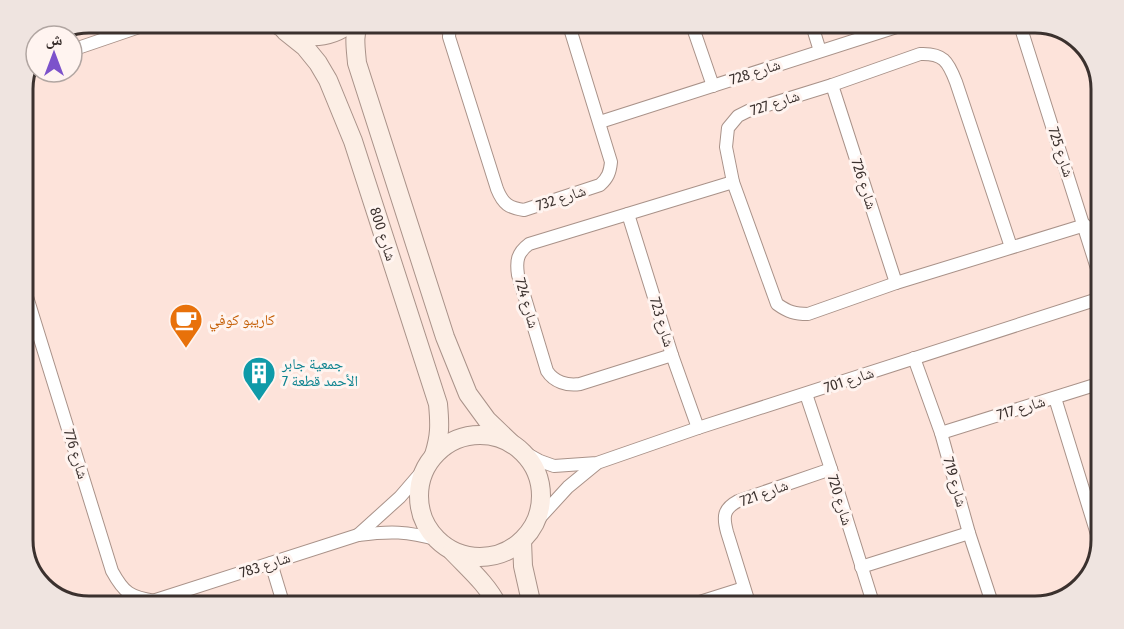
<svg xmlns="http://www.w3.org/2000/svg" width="1124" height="629" font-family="'Fira Sans Condensed','Noto Naskh Arabic',sans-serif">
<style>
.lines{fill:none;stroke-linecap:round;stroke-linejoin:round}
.street-casing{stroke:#a99289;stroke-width:14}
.secondary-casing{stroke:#a99289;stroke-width:20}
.street{stroke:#fff;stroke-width:12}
.secondary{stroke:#fceee5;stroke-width:18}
.labels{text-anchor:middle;stroke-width:6;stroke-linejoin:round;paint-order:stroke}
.street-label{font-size:15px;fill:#3b312e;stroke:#fff4f0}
.food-label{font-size:15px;fill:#c56008;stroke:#fff4f0;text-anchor:start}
.culture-label{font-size:15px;fill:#0d838f;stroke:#fff4f0;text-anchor:start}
.rim{fill:none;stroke:#3b312e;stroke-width:3}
</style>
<rect width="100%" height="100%" fill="#fde3da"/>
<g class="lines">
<g class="street-casing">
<g id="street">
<path d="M450,22L449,37L497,189C503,204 509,208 524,210L600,185C608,178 610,172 611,162L568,22"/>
<polyline points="691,22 713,86"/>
<polyline points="811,22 820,51"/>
<polyline points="1019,22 1101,281"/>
<polyline points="72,50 154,22"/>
<polyline points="33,63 36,62"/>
<polyline points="832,85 896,283"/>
<polyline points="600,122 912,22"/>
<polyline points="628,214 672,355 698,428"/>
<path d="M1011,247L956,82C948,61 943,53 920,54L832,85L748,111L738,116L728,128L726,147L733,182L777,304C788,312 795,314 808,314L896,283L1085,225"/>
<path d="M23,284L112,571C124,593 130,597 155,601"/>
<path d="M672,355L580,384C567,386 554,382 547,371L518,275C516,261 517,253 529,244L733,182"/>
<polyline points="914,358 941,433 969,533 993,606"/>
<polyline points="806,394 831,469 874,606"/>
<polyline points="1055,398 1100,544"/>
<polyline points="941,433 1101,383"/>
<polyline points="522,451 540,461 554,466 597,463 698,428 1101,298"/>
<polyline points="535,523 568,487 596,464"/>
<polyline points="23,535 26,547 26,554"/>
<polyline points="358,535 400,497 425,468"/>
<polyline points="271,563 284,606"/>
<polyline points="861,567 969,533"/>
<path d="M137,606L358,535C390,531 407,531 438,540"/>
<polyline points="687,606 744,588"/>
<path d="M750,606L727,532C723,517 723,509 738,501L831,469"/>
</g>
</g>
<g class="secondary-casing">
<g id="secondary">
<path d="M273,22C299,40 326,42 352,22"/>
<path d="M359,22C353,35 356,50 357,63L445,337L468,394L487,420L511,443"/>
<path d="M285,31L305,47L318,63L328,80L353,141L438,404C440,425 440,436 434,455"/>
<circle cx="480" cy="496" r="61"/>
<polyline points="522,541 523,566 532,606"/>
<path d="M452,551C469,569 487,584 498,606"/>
</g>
</g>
<use href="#street" class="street"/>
<use href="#secondary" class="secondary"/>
</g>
<defs>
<g id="cafe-pin" transform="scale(1.725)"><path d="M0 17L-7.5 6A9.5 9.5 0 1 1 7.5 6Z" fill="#e8710a" stroke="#fff4f0"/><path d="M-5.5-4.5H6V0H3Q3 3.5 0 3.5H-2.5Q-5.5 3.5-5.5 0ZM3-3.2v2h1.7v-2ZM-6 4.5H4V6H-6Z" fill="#fff"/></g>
<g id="building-pin" transform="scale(1.725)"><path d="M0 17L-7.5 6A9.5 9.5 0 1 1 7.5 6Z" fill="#0f9aa8" stroke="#fff4f0"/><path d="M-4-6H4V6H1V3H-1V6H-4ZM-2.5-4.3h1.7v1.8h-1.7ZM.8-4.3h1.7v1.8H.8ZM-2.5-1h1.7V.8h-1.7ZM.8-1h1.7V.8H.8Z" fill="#fff"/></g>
</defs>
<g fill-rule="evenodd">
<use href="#cafe-pin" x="186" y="320"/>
<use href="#building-pin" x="259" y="373"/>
</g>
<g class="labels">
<g class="street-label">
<text transform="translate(755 72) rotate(-18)" y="5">شارع 728</text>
<text transform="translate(775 103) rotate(-18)" y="5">شارع 727</text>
<text transform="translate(1061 152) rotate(72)" y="5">شارع 725</text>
<text transform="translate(864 184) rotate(72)" y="5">شارع 726</text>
<text transform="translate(561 198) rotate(-18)" y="5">شارع 732</text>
<text transform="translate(383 234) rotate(72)" y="5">شارع 800</text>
<text transform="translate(527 303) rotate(74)" y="5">شارع 724</text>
<text transform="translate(662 322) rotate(73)" y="5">شارع 723</text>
<text transform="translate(849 380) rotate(-18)" y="5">شارع 701</text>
<text transform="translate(1021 408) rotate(-17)" y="5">شارع 717</text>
<text transform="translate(76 454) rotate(73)" y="5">شارع 776</text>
<text transform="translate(955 482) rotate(74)" y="5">شارع 719</text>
<text transform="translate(764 493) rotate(-20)" y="5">شارع 721</text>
<text transform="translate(840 500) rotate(73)" y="5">شارع 720</text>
<text transform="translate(265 565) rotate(-18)" y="5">شارع 783</text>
</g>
<g class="food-label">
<text x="209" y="325">كاريبو كوفي</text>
</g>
<g class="culture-label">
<text x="282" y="369">جمعية جابر<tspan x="282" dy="17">الأحمد قطعة 7</tspan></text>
</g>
</g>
<path d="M0 0H1124V629H0ZM89 33H1035A56 56 0 0 1 1091 89V540A56 56 0 0 1 1035 596H89A56 56 0 0 1 33 540V89A56 56 0 0 1 89 33Z" fill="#efe4e0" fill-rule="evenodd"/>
<path class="rim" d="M89 33H1035A56 56 0 0 1 1091 89V540A56 56 0 0 1 1035 596H89A56 56 0 0 1 33 540V89A56 56 0 0 1 89 33Z"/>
<g transform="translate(54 54)"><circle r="28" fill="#fff4f0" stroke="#b1a6a2" stroke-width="1.5"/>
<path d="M0-4.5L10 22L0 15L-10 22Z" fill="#7c52cb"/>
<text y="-9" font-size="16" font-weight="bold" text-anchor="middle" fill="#3b312e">ش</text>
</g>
</svg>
